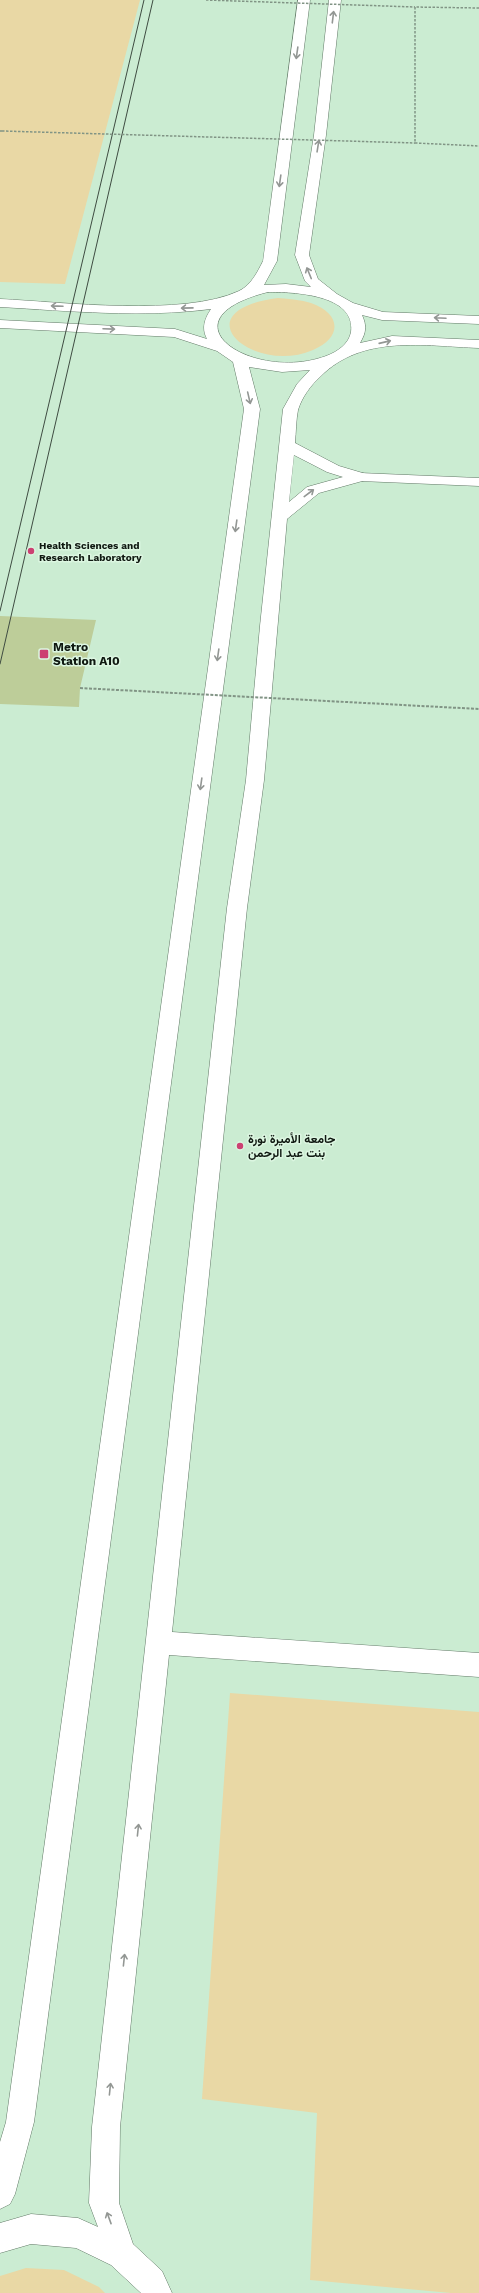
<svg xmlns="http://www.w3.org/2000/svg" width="479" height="2293" font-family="'Work Sans',Vazirmatn,sans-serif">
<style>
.built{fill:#cbecd2}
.green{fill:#e9d8a5}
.building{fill:#bdcd99}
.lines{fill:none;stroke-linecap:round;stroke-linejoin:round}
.service-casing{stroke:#627967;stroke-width:9}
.minor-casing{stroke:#627967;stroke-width:1}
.path{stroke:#819485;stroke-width:1.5;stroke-dasharray:2.5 1.5;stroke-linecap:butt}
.service{stroke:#fff;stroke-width:8}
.minor{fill:#fff;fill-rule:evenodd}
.tram{stroke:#3f4c42;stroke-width:1}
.path-bridge-far1{stroke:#819485;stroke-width:1.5;stroke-dasharray:2.5 1.5;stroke-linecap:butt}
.path-bridge{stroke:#819485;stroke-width:2;stroke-dasharray:3 1.5;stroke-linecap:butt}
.oneway{stroke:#939794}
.poi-dot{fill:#cc4072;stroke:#dcf6e1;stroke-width:1.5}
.labels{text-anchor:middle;stroke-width:3;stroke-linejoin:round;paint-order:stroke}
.far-poi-label{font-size:10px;font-weight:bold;fill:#0f1811;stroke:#dcf6e1;text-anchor:start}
.poi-label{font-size:12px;font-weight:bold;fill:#0f1811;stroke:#dcf6e1;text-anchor:start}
</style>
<rect width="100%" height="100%" fill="#dcf6e1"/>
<rect class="built" x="0" y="0" width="479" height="2293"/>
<g class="green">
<polygon points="0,0 140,0 65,284 0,282"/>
<path d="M278,298C290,299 301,300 311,303C342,314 342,338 313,350C253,376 179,311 278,298Z"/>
<polygon points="230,1693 479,1712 479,2293 451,2293 310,2280 317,2113 202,2099"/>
<polygon points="26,2268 64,2270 99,2287 105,2293 0,2293 0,2276"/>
</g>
<polygon class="building" points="0,616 96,620 80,688 79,707 0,704"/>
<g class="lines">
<g class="service-casing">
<polyline id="service" points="360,477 479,482"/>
</g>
<g class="minor-casing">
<path id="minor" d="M298,0H310L277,261L264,285L286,284L311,287L305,281L295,255L314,135L329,0H341L326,135L309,255L318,279L337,294L353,303L383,312L479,316V324L382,320L362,315C367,326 366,333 360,343L392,336L479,340V348C424,346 362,334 320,377C311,385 302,397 298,410C296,420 296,432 295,443L339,466L366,474L368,477L366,480L319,493L287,519L264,780L247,908L172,1632L479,1653V1677L169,1655L120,2127L119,2203L133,2244L162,2271L172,2293H141L111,2265L76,2248L31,2244L0,2253V2223L31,2214L78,2218L98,2227L89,2203L92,2127L227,908L246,780L260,626L283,409L297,384L310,370L282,372L249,367L260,409L34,2122L15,2194L10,2204L0,2209V2142L6,2122L244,409L233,362L217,351L174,337L0,328V320L175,329L207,339C201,328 205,318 211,309C141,318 70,311 0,307V299C63,302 183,317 239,291C251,285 257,273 263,261ZM268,292C293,292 356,294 351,332C349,344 337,352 326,356C253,383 157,320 268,292ZM294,455L327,472L343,477L307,487L289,502Z"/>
</g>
<g class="path">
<polyline points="479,8 415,7 415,143 479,146"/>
<polyline points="0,131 2,131"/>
</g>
<use href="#service" class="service"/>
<use href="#minor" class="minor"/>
<g class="tram">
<polyline points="0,611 144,0"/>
<polyline points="0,664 153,0"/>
</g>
<g class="path-bridge-far1">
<polyline points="206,0 415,7"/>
<polyline points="2,131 415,143"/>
</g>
<polyline class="path-bridge" points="80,688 479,709"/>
</g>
<defs><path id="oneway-shaft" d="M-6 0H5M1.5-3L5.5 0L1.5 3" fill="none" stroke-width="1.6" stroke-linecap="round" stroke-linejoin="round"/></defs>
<g class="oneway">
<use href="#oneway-shaft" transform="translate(333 17) rotate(-83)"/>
<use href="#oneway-shaft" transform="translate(297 53) rotate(98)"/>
<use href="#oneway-shaft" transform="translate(318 146) rotate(-81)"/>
<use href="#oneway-shaft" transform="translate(280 181) rotate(98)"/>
<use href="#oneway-shaft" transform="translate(309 273) rotate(-112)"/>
<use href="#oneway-shaft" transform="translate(57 306) rotate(-178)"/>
<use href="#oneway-shaft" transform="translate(187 308) rotate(179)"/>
<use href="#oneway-shaft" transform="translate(440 318) rotate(-177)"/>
<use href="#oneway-shaft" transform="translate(109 329) rotate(2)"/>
<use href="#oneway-shaft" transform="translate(385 342) rotate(-13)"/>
<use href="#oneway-shaft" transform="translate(249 398) rotate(77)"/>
<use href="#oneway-shaft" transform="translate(309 493) rotate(-37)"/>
<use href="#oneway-shaft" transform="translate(236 526) rotate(98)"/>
<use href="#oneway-shaft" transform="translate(218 655) rotate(98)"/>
<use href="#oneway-shaft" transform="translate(201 784) rotate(98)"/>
<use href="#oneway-shaft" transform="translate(138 1830) rotate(-84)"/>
<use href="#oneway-shaft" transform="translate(124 1960) rotate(-84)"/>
<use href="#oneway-shaft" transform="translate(110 2089) rotate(-84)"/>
<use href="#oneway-shaft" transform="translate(109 2218) rotate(-110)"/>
</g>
<g class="poi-dot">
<circle cx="31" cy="551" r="4"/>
<rect x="39" y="649" width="10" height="10" rx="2"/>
<circle cx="240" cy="1146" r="4"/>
</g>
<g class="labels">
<g class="far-poi-label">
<text x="39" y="549">Health Sciences and<tspan x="39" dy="12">Research Laboratory</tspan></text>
</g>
<g class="poi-label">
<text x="53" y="651">Metro<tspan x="53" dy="14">Station A10</tspan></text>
<text x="248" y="1143">جامعة الأميرة نورة<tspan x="248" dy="14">بنت عبد الرحمن</tspan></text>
</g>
</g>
</svg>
